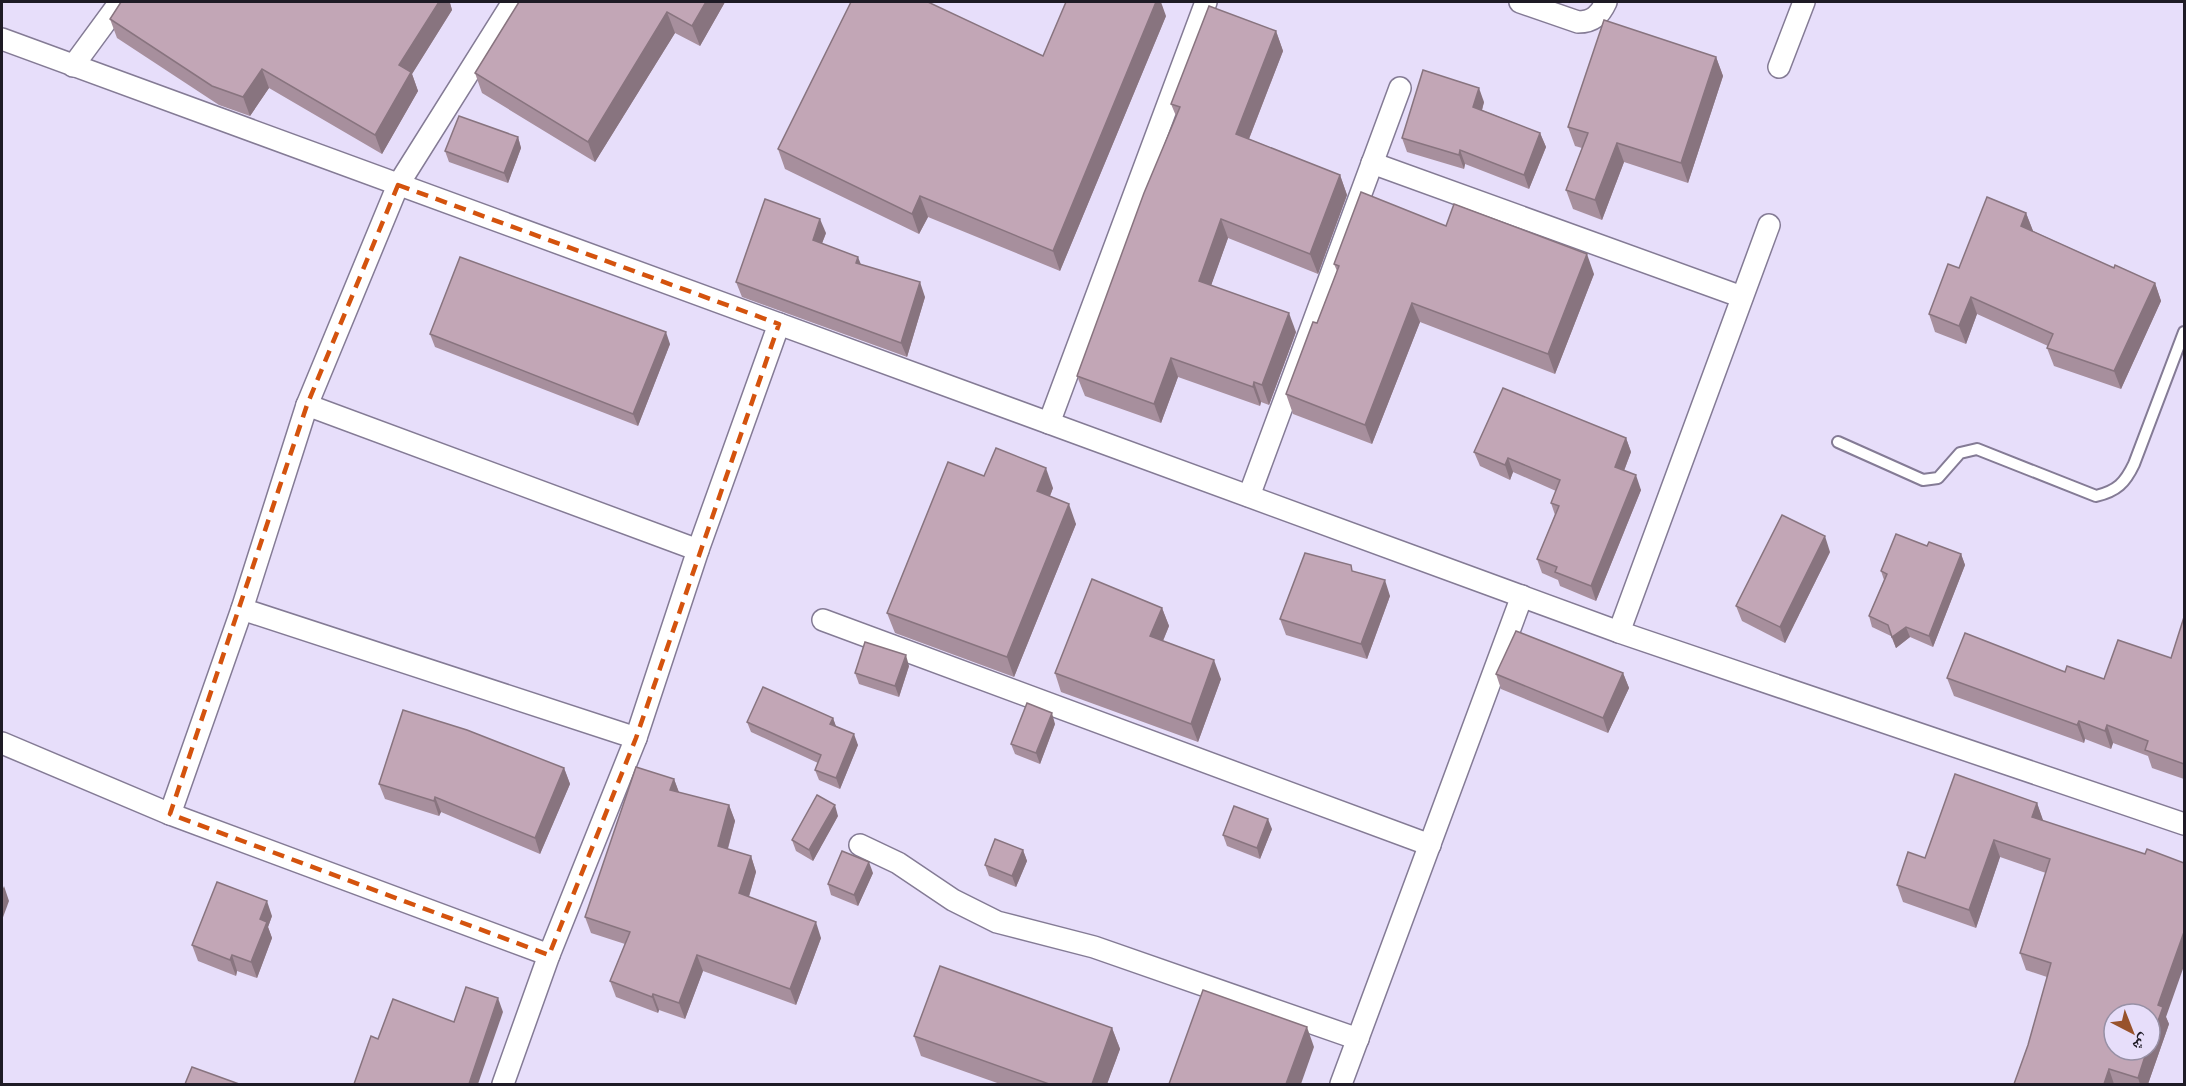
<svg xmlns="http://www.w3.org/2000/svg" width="2186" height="1086" font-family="'Source Sans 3','Noto Naskh Arabic',sans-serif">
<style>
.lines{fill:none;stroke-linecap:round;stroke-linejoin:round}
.service-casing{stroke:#847b95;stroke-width:14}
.minor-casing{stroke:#847b95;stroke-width:24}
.service{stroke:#fff;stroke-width:10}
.minor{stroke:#fff;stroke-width:21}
.wall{fill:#a78f9d}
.shaded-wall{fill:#88747f}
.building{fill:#c2a6b6;stroke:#88747f;stroke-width:1.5}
.marked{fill:none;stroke:#d4530e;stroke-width:4.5;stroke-dasharray:12 8;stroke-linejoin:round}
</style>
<rect width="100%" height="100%" fill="#e7defa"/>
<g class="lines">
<g class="service-casing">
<path id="service" d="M1838,442L1923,480L1938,478L1960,453L1977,449L2096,496C2117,491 2125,483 2134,464L2184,332"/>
</g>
<g class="minor-casing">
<g id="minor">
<path d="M1520,2L1578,22C1593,22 1600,15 1606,2"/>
<polyline points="2,39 1619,632 2184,824"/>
<polyline points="73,66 120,2"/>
<polyline points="1779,67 1804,2"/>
<polyline points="1372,163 1742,297"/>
<polyline points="307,405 698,550"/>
<polyline points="1049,423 1206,2"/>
<polyline points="1249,496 1400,88"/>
<polyline points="242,609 636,738"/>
<polyline points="823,620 1430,845"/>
<polyline points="1619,632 1769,225"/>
<polyline points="2,743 170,814 549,955"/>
<polyline points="170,814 242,609 307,405 398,185 513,2"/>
<polyline points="860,845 898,863 953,900 997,922 1094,947 1358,1039"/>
<polyline points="503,1084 549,955 636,738 698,550 779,324"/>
<polyline points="1341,1084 1522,596"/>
</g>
</g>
<use href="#service" class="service"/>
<use href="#minor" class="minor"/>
</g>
<g class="wall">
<polygon points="121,2 451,2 450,3 452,10 412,74 418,91 382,154 269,88 250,116 219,105 117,38 110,19"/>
<polygon points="519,2 725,2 700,46 675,33 595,162 482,93 475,73"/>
<polygon points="1166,16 1060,271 928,217 919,234 785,169 778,149 1043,56"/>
<polygon points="1276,31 1283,51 1249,139 1340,175 1347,195 1318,274 1228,238 1211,285 1296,332 1269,405 1261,402 1260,406 1178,377 1161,423 1085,396 1077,376 1176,116 1171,104"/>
<polygon points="1716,57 1723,76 1688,183 1624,162 1602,220 1573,209 1566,190 1582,148 1575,146 1568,127"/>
<polygon points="1484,102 1482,110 1540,133 1546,147 1529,189 1465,164 1464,169 1407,152 1402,138"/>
<polygon points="518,137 521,148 508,183 449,162 445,151"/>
<polygon points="2026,213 2033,231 2114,268 2155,283 2161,301 2121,389 2054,366 2047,348 2048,346 1977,314 1966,344 1935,332 1929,314 1959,268"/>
<polygon points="1446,226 1594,274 1555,374 1420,322 1372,444 1293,414 1286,394 1317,323 1337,271 1334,264"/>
<polygon points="826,233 822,243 861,265 925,297 907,357 742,297 736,282"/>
<polygon points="430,334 670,344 638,426 435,347"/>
<polygon points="1626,438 1631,452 1624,471 1641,490 1596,601 1560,586 1558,580 1542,573 1537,559 1555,515 1551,503 1556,491 1513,472 1510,480 1480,466 1474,452"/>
<polygon points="984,476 1053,488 1050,496 1076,524 1014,677 895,633 887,613"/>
<polygon points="1927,546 1961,554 1965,565 1933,647 1910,637 1896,648 1891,636 1872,627 1869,616 1884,580 1881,571"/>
<polygon points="1830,552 1785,643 1742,621 1736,606"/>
<polygon points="1353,571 1390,596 1367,659 1286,635 1280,619"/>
<polygon points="1162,608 1169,626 1163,641 1221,679 1198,742 1061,692 1055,673"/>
<polygon points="2184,617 2184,779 2152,768 2148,756 2113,743 2111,749 2085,739 2084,743 1954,696 1947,678 2065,672 2104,679 2171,658"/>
<polygon points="909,666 899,697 859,684 855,673"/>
<polygon points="1623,673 1629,688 1608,733 1501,689 1496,674"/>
<polygon points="833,718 836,727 858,745 840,789 819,780 815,770 818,763 751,732 747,722"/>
<polygon points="1055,724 1040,764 1015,754 1011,744"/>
<polygon points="564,768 570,784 540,854 441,812 439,816 385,799 379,784"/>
<polygon points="674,779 679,793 729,805 735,821 728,849 751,856 756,872 749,897 821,938 796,1005 703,971 685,1019 659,1010 658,1013 616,997 610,981 625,944 591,933 585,917"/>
<polygon points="2037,803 2043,821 2166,1017 2169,1024 2148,1084 2014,1084 2028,1045 2047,977 2026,970 2020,953 2046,873 2000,857 1976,928 1903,902 1897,885 1925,858"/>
<polygon points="838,816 813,861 796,851 792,840"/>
<polygon points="1272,829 1260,859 1227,846 1223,835"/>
<polygon points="1023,850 1027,861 1016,887 989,876 985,865"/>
<polygon points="873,873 858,906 831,895 828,884"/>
<polygon points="272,916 268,927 272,938 257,978 237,971 236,976 198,961 192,945"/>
<polygon points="1112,1028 1120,1049 1107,1084 1000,1084 921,1056 914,1036"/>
</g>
<g class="shaded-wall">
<polygon points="439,2 451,2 450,3 452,10 412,74 418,91 382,154 375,135 399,65"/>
<polygon points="706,2 725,2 700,46 692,26"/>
<polygon points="1156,2 1161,2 1166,16 1060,271 1053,251"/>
<polygon points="667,12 675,33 595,162 588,142"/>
<polygon points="1276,31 1283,51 1243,154 1236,134"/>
<polygon points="1716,57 1723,76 1688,183 1681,163"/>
<polygon points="262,69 269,88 250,116 243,97"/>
<polygon points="1479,88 1484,102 1479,121 1473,107"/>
<polygon points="1540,133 1546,147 1529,189 1524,175"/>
<polygon points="518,137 521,148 508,183 504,173"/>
<polygon points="1617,143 1624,162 1602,220 1595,200"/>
<polygon points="1460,150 1465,164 1464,169 1459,155"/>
<polygon points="1340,175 1347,195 1318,274 1310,254"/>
<polygon points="920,196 928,217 919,234 912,214"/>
<polygon points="2026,213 2033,231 2028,244 2021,226"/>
<polygon points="820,219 826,233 818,254 813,240"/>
<polygon points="1221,219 1228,238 1206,300 1199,281"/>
<polygon points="1587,254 1594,274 1555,374 1548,354"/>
<polygon points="858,257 864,272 856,263"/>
<polygon points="920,282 925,297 907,357 901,343"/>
<polygon points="2155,283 2161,301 2121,389 2114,371"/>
<polygon points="1971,297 1977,314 1966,344 1959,326"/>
<polygon points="1412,303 1420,322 1372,444 1365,425"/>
<polygon points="1289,313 1296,332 1269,405 1262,385"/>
<polygon points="666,332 670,344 638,426 633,414"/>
<polygon points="1171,358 1178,377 1161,423 1154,404"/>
<polygon points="1254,382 1261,402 1260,406 1253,387"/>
<polygon points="1626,438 1631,452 1620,481 1615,467"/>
<polygon points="1508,458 1513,472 1510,480 1505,465"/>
<polygon points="1046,468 1053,488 1044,511 1037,491"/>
<polygon points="1636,475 1641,490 1596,601 1591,586"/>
<polygon points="1069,504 1076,524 1014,677 1007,657"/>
<polygon points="1825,536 1830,552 1785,643 1780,627"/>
<polygon points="1961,554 1965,565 1933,647 1929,636"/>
<polygon points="1385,580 1390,596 1367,659 1361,644"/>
<polygon points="1162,608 1169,626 1157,655 1150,636"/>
<polygon points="1906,627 1910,637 1896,648 1892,637"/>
<polygon points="906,655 909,666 899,697 895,686"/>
<polygon points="1214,660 1221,679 1198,742 1191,724"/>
<polygon points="1623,673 1629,688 1608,733 1603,718"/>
<polygon points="1052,713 1055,724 1040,764 1036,753"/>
<polygon points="833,718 837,729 830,724"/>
<polygon points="2079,721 2085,739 2084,743 2077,725"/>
<polygon points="2107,725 2113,743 2111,749 2105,731"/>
<polygon points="854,734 858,745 840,789 836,778"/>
<polygon points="564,768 570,784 540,854 535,838"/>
<polygon points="674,779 680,795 670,790"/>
<polygon points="435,797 441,812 439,816 434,801"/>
<polygon points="2037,803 2043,820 2038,835 2032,817"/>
<polygon points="729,805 735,821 724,862 718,846"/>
<polygon points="835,805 838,816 813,861 809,850"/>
<polygon points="1268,819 1272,829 1260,859 1257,848"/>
<polygon points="1994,840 2000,857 1976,928 1969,910"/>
<polygon points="1023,850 1027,861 1016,887 1012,876"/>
<polygon points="751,856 756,872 745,909 739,893"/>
<polygon points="869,862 873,873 858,906 854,895"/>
<polygon points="4,886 9,901 2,920 2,891"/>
<polygon points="267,901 272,916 268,927 272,938 257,978 251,962 260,919"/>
<polygon points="816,922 821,938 796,1005 790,989"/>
<polygon points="2184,932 2184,966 2166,1017 2169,1024 2148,1084 2140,1084 2138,1078 2147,1050 2150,1050 2150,1043 2158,1005"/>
<polygon points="232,955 237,971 236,976 230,960"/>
<polygon points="697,955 703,971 685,1019 679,1003"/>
<polygon points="653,994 659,1010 658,1013 652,997"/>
<polygon points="498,998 503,1012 478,1084 469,1084"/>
<polygon points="1307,1027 1314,1047 1301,1084 1286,1084"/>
<polygon points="1112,1028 1120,1049 1107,1084 1092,1084"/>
<polygon points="2109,1069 2114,1084 2104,1084"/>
</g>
<g class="building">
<polygon points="121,2 439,2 399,65 411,72 375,135 262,69 243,97 212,86 110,19"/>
<polygon points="519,2 706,2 692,26 667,12 588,142 475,73"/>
<polygon points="851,2 928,2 1043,56 1066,2 1156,2 1053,251 920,196 912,214 778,149"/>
<polygon points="1209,6 1276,31 1236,134 1340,175 1310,254 1221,219 1199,281 1289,313 1262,385 1254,382 1253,387 1171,358 1154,404 1077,376 1144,193 1180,107 1171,104"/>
<polygon points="1604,20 1716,57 1681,163 1617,143 1595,200 1566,190 1588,133 1568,127"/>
<polygon points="1423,70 1479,88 1473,107 1540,133 1524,175 1460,150 1459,155 1402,138"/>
<polygon points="459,116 518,137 504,173 445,151"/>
<polygon points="1361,192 1446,226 1454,204 1587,254 1548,354 1412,303 1365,425 1286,394 1313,322 1317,323 1339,266 1334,264"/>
<polygon points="1987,197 2026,213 2021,226 2114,268 2115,265 2155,283 2114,371 2047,348 2053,334 1971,297 1959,326 1929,314 1948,264 1959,268"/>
<polygon points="765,199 820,219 813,240 858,257 856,263 920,282 901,343 736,282"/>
<polygon points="460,257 666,332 633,414 430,334"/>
<polygon points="1503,388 1626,438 1615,467 1636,475 1591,586 1555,572 1557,567 1537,559 1559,506 1551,503 1560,480 1508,458 1505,465 1474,452"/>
<polygon points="996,448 1046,468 1037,491 1069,504 1007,657 887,613 948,462 984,476"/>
<polygon points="1782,515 1825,536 1780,627 1736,606"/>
<polygon points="1896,534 1927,546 1929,542 1961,554 1929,636 1906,627 1892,637 1888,625 1869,616 1887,574 1881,571"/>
<polygon points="1305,553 1351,565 1352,571 1385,580 1361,644 1280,619"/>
<polygon points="1092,579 1162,608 1150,636 1214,660 1191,724 1055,673"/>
<polygon points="2184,617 2184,764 2145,750 2148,741 2107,725 2105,731 2079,721 2077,725 1947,678 1965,633 2065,672 2067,666 2104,679 2118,640 2171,658"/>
<polygon points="1516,631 1623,673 1603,718 1496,674"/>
<polygon points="865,642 906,655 895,686 855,673"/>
<polygon points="763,687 833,718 830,724 854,734 836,778 815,770 821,755 747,722"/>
<polygon points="1027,703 1052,713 1036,753 1011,744"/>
<polygon points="403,710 467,730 564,768 535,838 435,797 434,801 379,784"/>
<polygon points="636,767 674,779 670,790 729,805 718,846 751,856 739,893 816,922 790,989 697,955 679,1003 653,994 652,997 610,981 630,932 585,917"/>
<polygon points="1955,774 2037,803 2032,817 2145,854 2147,849 2184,863 2184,932 2158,1005 2163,1007 2150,1043 2150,1014 2114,1014 2114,1050 2147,1050 2138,1078 2109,1069 2104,1084 2014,1084 2028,1045 2051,963 2020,953 2050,859 1994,840 1969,910 1897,885 1908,852 1925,858"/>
<polygon points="817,795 835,805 809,850 792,840"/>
<polygon points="1234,806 1268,819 1257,848 1223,835"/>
<polygon points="995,839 1023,850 1012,876 985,865"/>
<polygon points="842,851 869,862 854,895 828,884"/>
<polygon points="217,882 267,901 260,919 267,922 251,962 232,955 230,960 192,945"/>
<polygon points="940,966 1112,1028 1092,1084 1049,1084 914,1036"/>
<polygon points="466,987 498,998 469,1084 354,1084 371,1036 378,1039 393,999 454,1022"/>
<polygon points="1203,990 1307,1027 1286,1084 1169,1084"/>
<polygon points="192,1067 239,1084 185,1084"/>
</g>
<path class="marked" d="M398,185L779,324L636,738L549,955L170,814L307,405Z"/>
<rect width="2186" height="1086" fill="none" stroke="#1e1b25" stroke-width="6"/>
<g transform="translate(2132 1032) rotate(138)"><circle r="28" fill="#e7defa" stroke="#9790a5" stroke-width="1.5"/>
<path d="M0-4.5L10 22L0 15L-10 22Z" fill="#98522b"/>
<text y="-9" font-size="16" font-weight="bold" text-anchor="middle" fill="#1e1b25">ش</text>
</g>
</svg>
